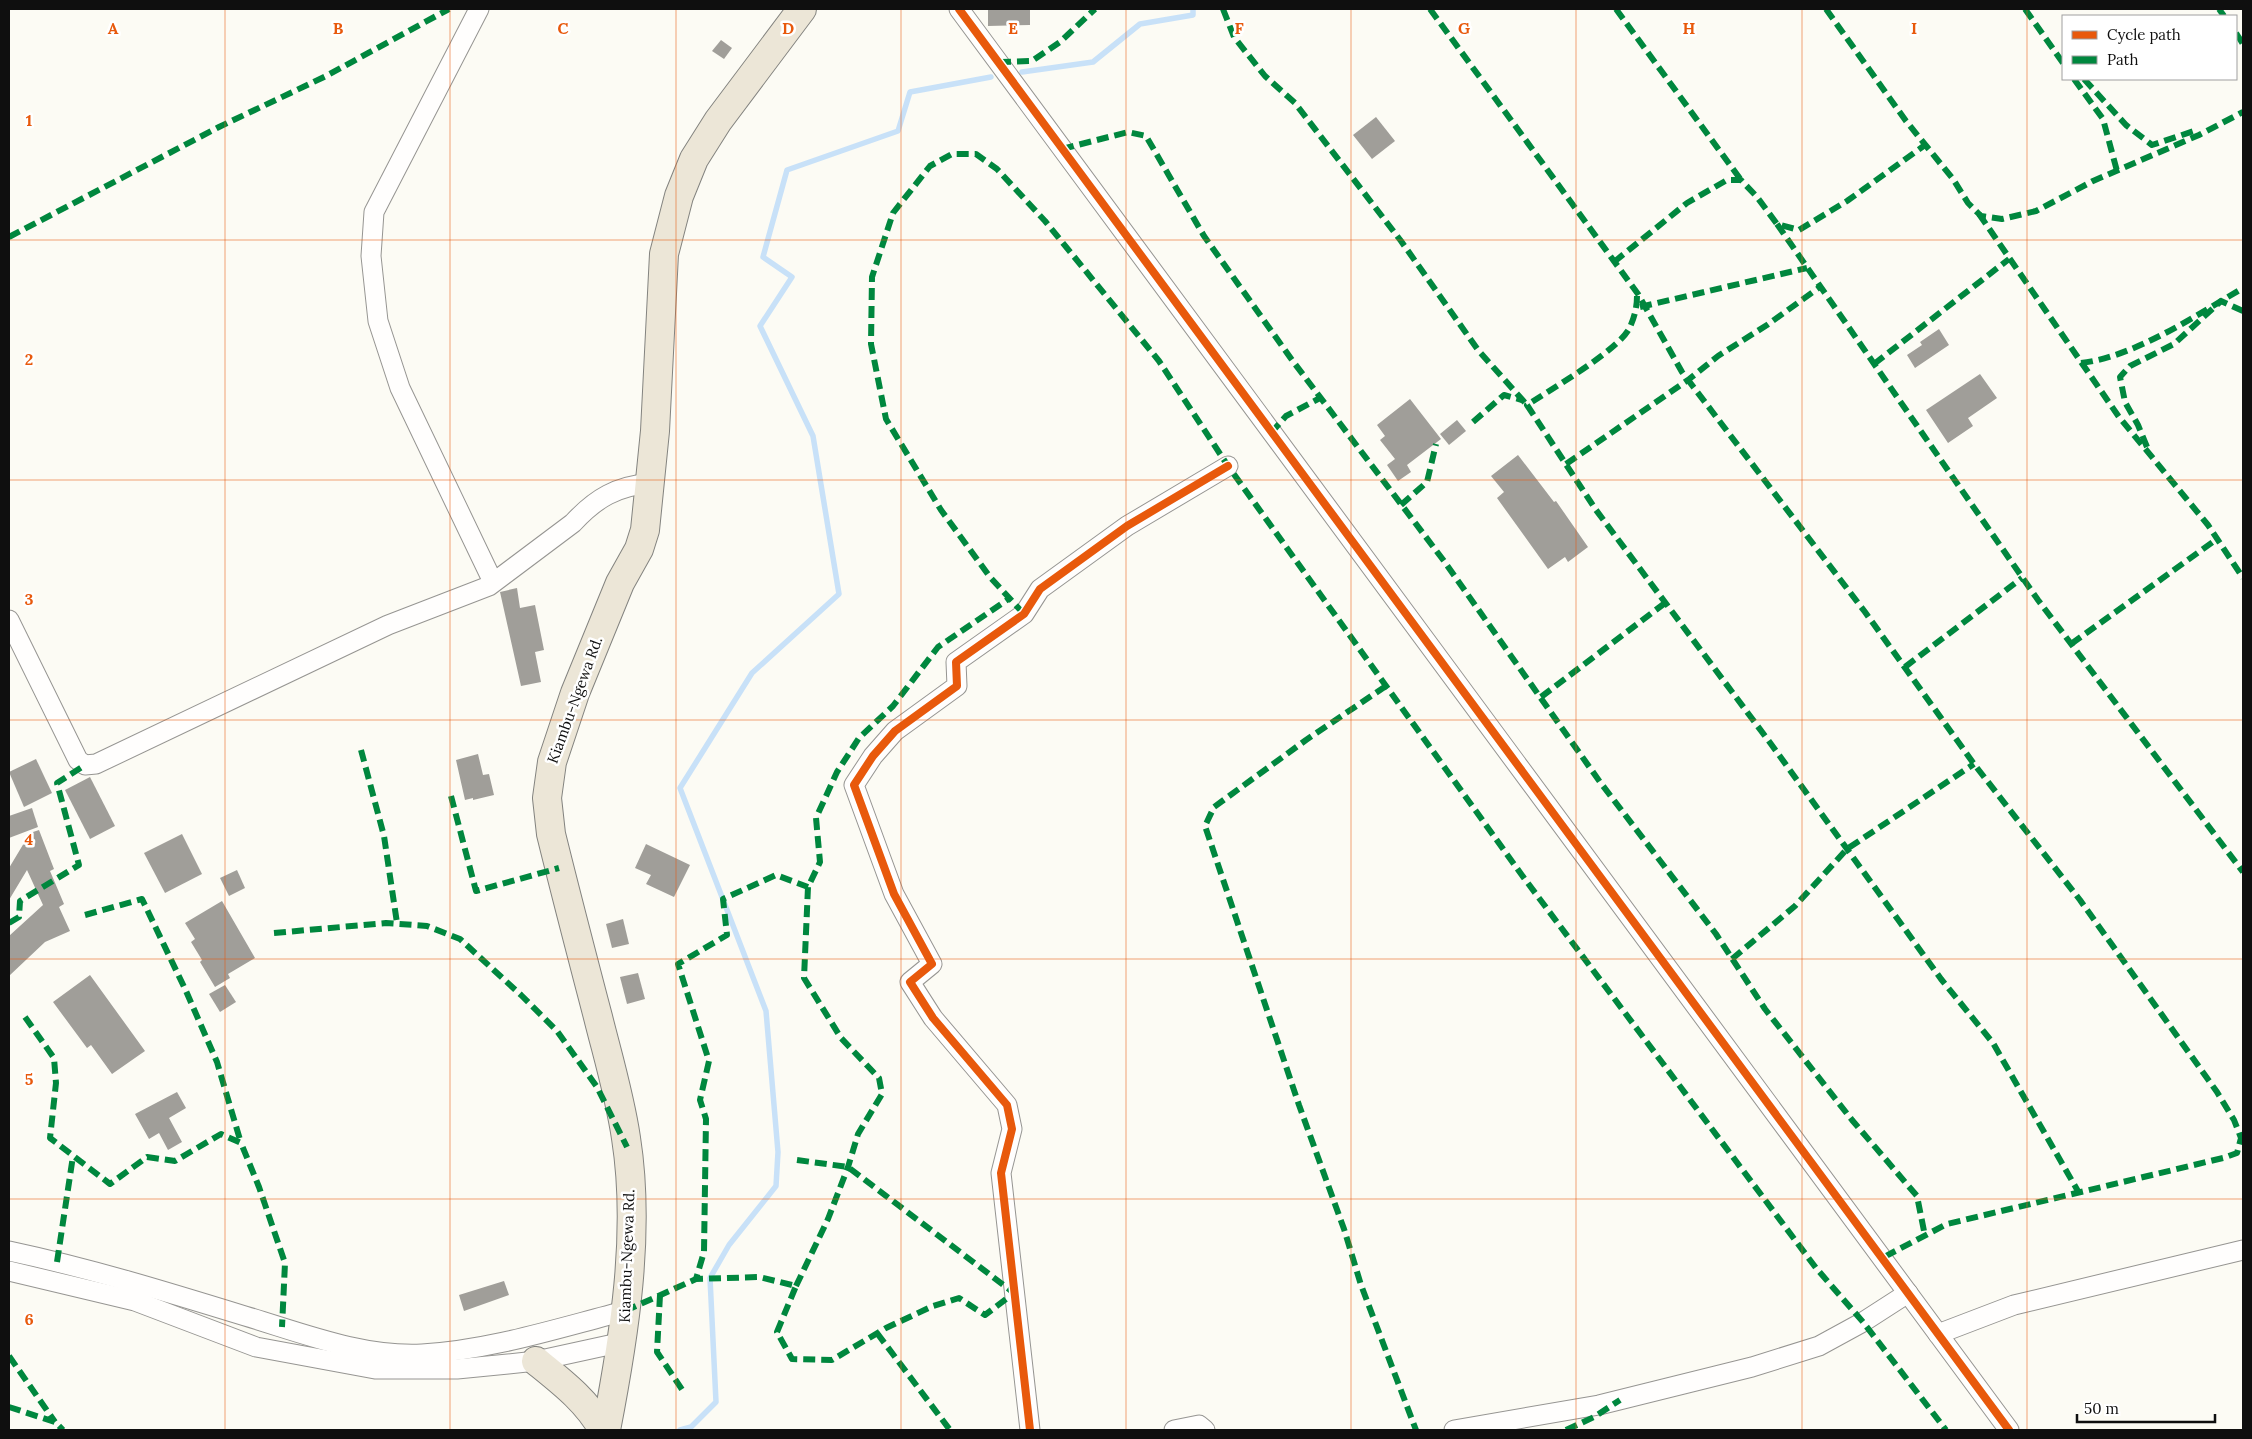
<svg xmlns="http://www.w3.org/2000/svg" width="2252" height="1439" font-family="Lora,serif">
<style>
.lines{fill:none;stroke-linecap:round;stroke-linejoin:round}
.stream{stroke:#c8e1f8;stroke-width:5.5}
.building{fill:#a09e99}
.minor-casing{stroke:#969592;stroke-width:21}
.trunk-casing{stroke:#83837f;stroke-width:30}
.minor{stroke:#fffefd;stroke-width:19}
.trunk{stroke:#ece6d7;stroke-width:28}
.quiet{stroke:#00873e;stroke-width:6;stroke-dasharray:12 6;stroke-linecap:butt}
.cycleway-casing{stroke:#fff;stroke-width:11}
.cycleway{stroke:#e8590c;stroke-width:8}
.grid{fill:none;stroke:#e8590c;stroke-width:1;stroke-opacity:0.55}
.labels{text-anchor:middle;stroke-width:5;stroke-linejoin:round;paint-order:stroke}
.street-label{font-size:15px;fill:#0f0f0f;stroke:#fff}
.grid-label{font-size:16px;text-anchor:middle;font-weight:bold;fill:#e8590c;stroke:#fff;stroke-width:5;stroke-linejoin:round;paint-order:stroke}
</style>
<rect width="100%" height="100%" fill="#fcfbf4"/>
<g class="lines">
<g class="stream">
<polyline points="1022,72 1093,62 1140,24 1193,15 1193,9"/>
<polyline points="680,1430 691,1427 716,1402 710,1278 729,1245 776,1186 778,1152 766,1011 680,788 752,673 839,594 813,436 760,326 792,277 763,257 787,170 898,131 910,92 991,77"/>
</g>
</g>
<g class="building">
<polygon points="1030,9 1030,25 988,26 988,10"/>
<polygon points="721,40 732,48 724,59 712,51"/>
<polygon points="1376,117 1395,141 1372,159 1353,135"/>
<polygon points="1939,329 1949,345 1915,368 1907,355 1922,345 1920,342"/>
<polygon points="1980,374 1997,398 1968,418 1973,426 1948,443 1926,410"/>
<polygon points="1410,399 1441,439 1407,465 1411,472 1398,481 1387,465 1395,459 1380,440 1385,436 1377,425"/>
<polygon points="1457,420 1466,431 1449,445 1440,434"/>
<polygon points="1518,455 1554,502 1556,501 1588,547 1568,562 1565,557 1548,569 1497,498 1504,492 1491,476"/>
<polygon points="517,588 520,608 535,605 544,650 535,652 541,682 521,686 500,592"/>
<polygon points="478,754 483,775 489,774 494,795 473,800 473,798 465,800 456,760"/>
<polygon points="36,759 52,793 24,807 9,772"/>
<polygon points="90,777 115,826 90,839 65,790"/>
<polygon points="32,808 38,827 9,838 9,816"/>
<polygon points="39,830 54,869 50,871 64,904 59,907 70,931 45,942 9,976 9,936 43,905 27,870 9,900 9,868 30,833"/>
<polygon points="182,834 202,874 165,893 144,853"/>
<polygon points="646,844 690,865 674,897 646,884 651,875 635,868"/>
<polygon points="237,870 245,888 229,896 220,878"/>
<polygon points="222,901 255,958 228,974 230,978 215,987 200,962 202,960 191,942 195,939 185,923"/>
<polygon points="623,919 629,944 612,948 606,924"/>
<polygon points="638,973 645,999 627,1004 620,977"/>
<polygon points="90,975 145,1051 112,1074 91,1045 87,1048 53,1002"/>
<polygon points="225,985 236,1002 220,1012 209,994"/>
<polygon points="177,1092 186,1108 169,1118 182,1142 168,1150 159,1133 149,1139 135,1114"/>
<polygon points="504,1281 509,1295 464,1311 459,1295"/>
</g>
<g class="lines">
<g class="minor-casing">
<g id="minor">
<polyline points="479,9 374,212 371,256 378,321 400,388 493,582"/>
<polyline points="959,9 2009,1430"/>
<path d="M9,620L78,760L85,765L96,764L388,625L489,586L573,523C596,498 617,486 651,483"/>
<path d="M9,1251C89,1268 167,1292 245,1316C302,1333 362,1357 422,1354C491,1350 558,1328 625,1311"/>
<polyline points="9,1271 135,1301 256,1347 375,1369 457,1369 508,1364 536,1361 623,1342"/>
<polyline points="1938,1334 2014,1305 2243,1250"/>
<polyline points="1030,1430 1001,1173 1012,1129 1007,1105 933,1018 910,982 932,964 894,894 854,785 873,756 895,731 957,686 956,662 1024,614 1040,589 1127,526 1228,466"/>
<polyline points="1174,1430 1199,1425 1205,1430"/>
<polyline points="1454,1430 1599,1405 1752,1367 1819,1346 1863,1322 1908,1293"/>
</g>
</g>
<g class="trunk-casing">
<g id="trunk">
<path d="M536,1361C562,1382 587,1401 603,1430"/>
<path d="M606,1430C624,1337 641,1233 626,1138C620,1097 608,1057 598,1017C582,956 566,895 551,834L547,798L552,762L575,693L620,583L639,549L645,530L655,431L664,254L679,196L694,159L718,121L802,9"/>
</g>
</g>
<use href="#minor" class="minor"/>
<use href="#trunk" class="trunk"/>
<g class="quiet">
<polyline points="1223,9 1234,37 1265,76 1295,103 1401,241 1478,350 1527,405"/>
<polyline points="1430,9 1638,294 1682,372 1865,612 1974,764 2080,900 2217,1092 2234,1120 2241,1138 2237,1153 2223,1158 1947,1224 1882,1258"/>
<polyline points="1616,9 1741,180"/>
<polyline points="1826,9 1906,121 1953,179 1968,203 1981,216 2002,219 2036,211 2093,181 2199,135 2243,112"/>
<polyline points="2025,9 2063,63"/>
<polyline points="2219,9 2224,16"/>
<polyline points="2236,33 2243,44"/>
<polyline points="999,62 1032,61 1060,42 1095,9"/>
<polyline points="2074,79 2103,119 2117,171"/>
<polyline points="2084,79 2126,125 2152,145 2197,130"/>
<polyline points="1062,149 1128,132 1146,136 1204,236 1292,360 1444,561 1600,782 1716,934 1765,1009 1852,1120 1917,1196 1925,1236"/>
<polyline points="1979,214 2119,417 2208,525 2243,578"/>
<polyline points="1777,224 2038,600 2243,872"/>
<polyline points="9,237 219,127 326,76 449,9"/>
<polyline points="1614,262 1687,203 1727,180 1741,180 1757,197 1777,224 1799,230 1847,201 1925,145"/>
<path d="M1637,296C1637,308 1634,319 1629,329C1617,351 1550,390 1527,405L1596,510L1771,744L1941,979L1993,1043L2079,1193"/>
<polyline points="1640,307 1807,268"/>
<path d="M2081,363C2134,357 2197,315 2243,288"/>
<polyline points="1874,364 2009,259"/>
<polyline points="1473,422 1504,395 1522,400"/>
<polyline points="1271,433 1286,416 1320,398"/>
<polyline points="2147,447 2138,425 2125,402 2120,377 2130,366 2174,344 2221,301 2243,311"/>
<polyline points="1566,464 1688,380 1718,356 1767,325 1820,287"/>
<polyline points="1401,505 1427,482 1436,444"/>
<polyline points="1024,614 990,577 941,510 886,419 871,344 872,277 893,213 930,166 952,154 976,154 997,169 1045,221 1159,361 1228,466 1524,878 1816,1268 1863,1322 1946,1430"/>
<polyline points="2071,644 2217,539"/>
<polyline points="1905,667 2022,578"/>
<polyline points="1386,686 1306,740 1214,807 1205,826 1299,1105 1344,1229 1361,1285 1416,1430"/>
<polyline points="1541,697 1665,603"/>
<polyline points="361,750 384,836 397,923"/>
<polyline points="451,796 476,891 559,868"/>
<polyline points="85,915 142,899 186,991 217,1062 241,1143"/>
<polyline points="9,923 19,917 20,901 79,865 57,783 85,765"/>
<polyline points="274,933 386,923 427,926 460,939 521,995 557,1031 597,1087 627,1147"/>
<polyline points="1732,959 1795,906 1847,849 1974,764"/>
<polyline points="25,1017 54,1058 56,1083 50,1138 110,1184 147,1157 175,1161 221,1134 241,1143 259,1187 285,1263 282,1327"/>
<polyline points="797,1160 848,1167 1014,1293 985,1315 959,1298 933,1306 886,1328 832,1360 792,1359 777,1332 796,1286 759,1277 696,1279 704,1252 706,1119 700,1100 709,1061 678,964 727,935 723,899 776,875 808,887"/>
<polyline points="57,1262 73,1156"/>
<polyline points="796,1286 828,1219 848,1167 858,1134 882,1094 879,1078 841,1038 804,978 808,887 820,862 816,818 837,772 859,738 893,706 938,647 1010,598"/>
<polyline points="660,1295 657,1352 685,1394"/>
<polyline points="625,1311 696,1279"/>
<polyline points="877,1333 950,1430"/>
<polyline points="9,1356 55,1422"/>
<polyline points="9,1407 55,1422 63,1430"/>
<polyline points="1566,1430 1594,1417 1620,1400"/>
</g>
<g class="cycleway-casing">
<g id="cycleway">
<polyline points="959,9 2009,1430"/>
<polyline points="1030,1430 1001,1173 1012,1129 1007,1105 933,1018 910,982 932,964 894,894 854,785 873,756 895,731 957,686 956,662 1024,614 1040,589 1127,526 1228,466"/>
</g>
</g>
<use href="#cycleway" class="cycleway"/>
</g>
<path class="grid" d="M225,9V1430M450,9V1430M676,9V1430M901,9V1430M1126,9V1430M1351,9V1430M1576,9V1430M1802,9V1430M2027,9V1430M9,240H2243M9,480H2243M9,720H2243M9,959H2243M9,1199H2243"/>
<g class="labels">
<g class="street-label">
<text transform="translate(575 700) rotate(-70)" y="5">Kiambu-Ngewa Rd.</text>
<text transform="translate(627 1256) rotate(-88)" y="5">Kiambu-Ngewa Rd.</text>
</g>
</g>
<g class="grid-label">
<text x="113" y="34">A</text>
<text x="338" y="34">B</text>
<text x="563" y="34">C</text>
<text x="788" y="34">D</text>
<text x="1013" y="34">E</text>
<text x="1239" y="34">F</text>
<text x="1464" y="34">G</text>
<text x="1689" y="34">H</text>
<text x="1914" y="34">I</text>
<text x="29" y="126">1</text>
<text x="29" y="365">2</text>
<text x="29" y="605">3</text>
<text x="29" y="845">4</text>
<text x="29" y="1085">5</text>
<text x="29" y="1325">6</text>
</g>
<rect width="2252" height="1439" fill="none" stroke="#0f0f0f" stroke-width="20"/>
<rect x="2062" y="15" width="175" height="65" fill="#ffffff" stroke="#9f9f9f"/>
<rect x="2072" y="31" width="25" height="8" fill="#e8590c" stroke="#9f9f9f"/>
<text x="2107" y="40" font-size="15" fill="#0f0f0f">Cycle path</text>
<rect x="2072" y="56" width="25" height="8" fill="#00873e" stroke="#9f9f9f"/>
<text x="2107" y="65" font-size="15" fill="#0f0f0f">Path</text>
<path d="M2077 1414v8h138v-8" fill="none" stroke="#0f0f0f" stroke-width="2.5"/>
<text x="2084" y="1414" font-size="15" fill="#0f0f0f" stroke="#ffffff" stroke-width="4" paint-order="stroke">50 m</text>
</svg>
